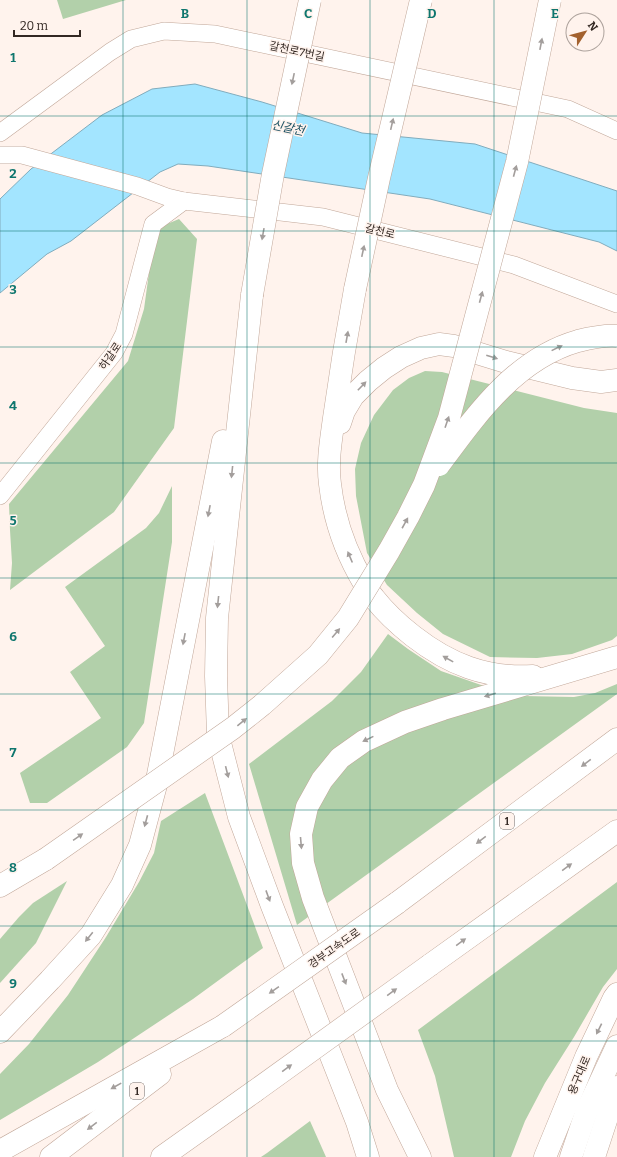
<svg xmlns="http://www.w3.org/2000/svg" width="617" height="1157" font-family="Bitter,'Noto Sans KR',serif">
<style>
.green{fill:#b2d0aa}
.water{fill:#a3e5ff;stroke:#81acbd}
.lines{fill:none;stroke-linecap:round;stroke-linejoin:round}
.street-casing{stroke:#c1a799;stroke-width:18}
.secondary-casing{stroke:#c1a799;stroke-width:23}
.highway-casing{stroke:#c1a799;stroke-width:23}
.street{stroke:#fff;stroke-width:17}
.secondary{stroke:#fff;stroke-width:22}
.highway{stroke:#fff;stroke-width:22}
.highway-bridge-casing{stroke:#c1a799;stroke-width:23;stroke-linecap:butt}
.highway-bridge{stroke:#fff;stroke-width:22}
.oneway{fill:#a39e9c}
.grid{fill:none;stroke:#0f766e;stroke-width:1;stroke-opacity:0.55}
.labels{text-anchor:middle;stroke-width:3;stroke-linejoin:round;paint-order:stroke}
.shield{fill:#fff3ed;stroke:#706560;stroke-width:1}
.shield-label{font-size:10px;font-weight:bold;fill:#332823}
.street-label{font-size:11px;fill:#332823;stroke:#fff3ed}
.water-label{font-size:12px;font-style:italic;fill:#1d5264;stroke:#fff3ed}
.grid-label{font-size:13px;text-anchor:middle;font-weight:bold;fill:#0f766e;stroke:#fff3ed;stroke-width:3;stroke-linejoin:round;paint-order:stroke}
</style>
<rect width="100%" height="100%" fill="#fff3ed"/>
<g class="green">
<polygon points="57,0 126,0 63,19"/>
<polygon points="179,219 197,239 174,428 114,512 10,590 12,563 10,530 9,504 128,361 144,309 155,229"/>
<polygon points="425,371 442,372 584,408 617,413 617,636 612,640 572,654 537,658 490,657 443,634 417,613 387,585 367,553 356,496 355,469 361,443 374,415 393,390 409,378"/>
<polygon points="172,486 172,542 144,723 127,747 47,803 30,803 20,773 101,718 70,672 105,646 65,587 146,528 159,513"/>
<polygon points="388,634 408,649 441,671 484,686 523,696 574,697 595,693 617,684 617,694 297,925 249,764 332,701 361,672"/>
<polygon points="205,793 263,948 193,999 98,1062 0,1120 0,1074 29,1044 68,995 106,937 139,882 154,853 161,821"/>
<polygon points="67,881 36,943 0,983 0,939 19,917 33,903"/>
<polygon points="617,882 617,969 603,987 574,1037 545,1083 525,1121 511,1157 454,1157 435,1076 418,1030"/>
<polygon points="310,1121 326,1157 261,1157 267,1153"/>
</g>
<polygon class="water" points="195,84 262,102 362,133 475,144 617,191 617,251 599,242 430,199 208,166 178,164 160,172 71,241 47,254 0,293 0,199 31,169 102,115 152,89"/>
<g class="lines">
<g class="street-casing">
<g id="street">
<polyline points="0,133 110,52 131,39 164,31 215,34 568,109 617,131"/>
<polyline points="0,155 22,155 137,186 167,197 184,201 323,217 514,265 617,304"/>
<polyline points="0,496 114,353 124,334 153,224 184,201"/>
</g>
</g>
<g class="secondary-casing">
<g id="secondary">
<polyline points="545,1157 586,1057 614,998 617,994"/>
<polyline points="571,1157 587,1110 617,1046"/>
<polyline points="594,1157 617,1087"/>
</g>
</g>
<g class="highway-casing">
<g id="highway">
<path d="M355,289C347,332 340,375 334,418C331,440 327,462 330,484C334,519 346,553 364,583C367,588 370,594 374,598C385,612 399,625 413,636C449,664 486,679 533,676"/>
<polyline points="252,295 217,618 216,676 218,735 239,817 272,906 357,1122 368,1157"/>
<polyline points="340,423 344,411 353,396 368,381 384,368 401,357 421,348 439,344 454,346 506,362 572,378 601,382 617,380"/>
<polyline points="0,886 46,859"/>
<polyline points="397,903 617,739"/>
<polyline points="430,965 617,831"/>
<polyline points="0,1032 50,980 91,935 122,885 140,845 156,785 223,441"/>
<polyline points="0,1151 223,1026"/>
<polyline points="51,1157 160,1074"/>
<polyline points="162,1157 255,1091"/>
<polyline points="420,1157 387,1090 313,898 303,863 301,834 307,807 322,780 340,758 364,741 405,722 443,709 617,657"/>
</g>
</g>
<use href="#street" class="street"/>
<use href="#secondary" class="secondary"/>
<use href="#highway" class="highway"/>
<g class="highway-bridge-casing">
<g id="highway-bridge">
<polyline points="355,289 379,178 421,0"/>
<polyline points="252,295 273,174 310,0"/>
<path d="M439,465C476,415 515,359 578,341C590,338 604,335 617,336"/>
<polyline points="46,859 233,728 262,705 318,655 348,618 389,551 408,517 424,485 449,418 517,162 550,0"/>
<polyline points="223,1026 397,903"/>
<polyline points="255,1091 430,965"/>
</g>
</g>
<use href="#highway-bridge" class="highway-bridge"/>
</g>
<defs><path id="oneway-solid" d="M-6-.8H1V-3.2L6.5 0L1 3.2V.8H-6Z"/></defs>
<g class="oneway">
<use href="#oneway-solid" transform="translate(541 44) rotate(-79)"/>
<use href="#oneway-solid" transform="translate(293 79) rotate(102)"/>
<use href="#oneway-solid" transform="translate(392 124) rotate(-77)"/>
<use href="#oneway-solid" transform="translate(515 171) rotate(-75)"/>
<use href="#oneway-solid" transform="translate(263 234) rotate(100)"/>
<use href="#oneway-solid" transform="translate(363 251) rotate(-78)"/>
<use href="#oneway-solid" transform="translate(481 297) rotate(-75)"/>
<use href="#oneway-solid" transform="translate(347 337) rotate(-80)"/>
<use href="#oneway-solid" transform="translate(557 348) rotate(-26)"/>
<use href="#oneway-solid" transform="translate(492 357) rotate(17)"/>
<use href="#oneway-solid" transform="translate(362 386) rotate(-46)"/>
<use href="#oneway-solid" transform="translate(447 422) rotate(-71)"/>
<use href="#oneway-solid" transform="translate(232 472) rotate(96)"/>
<use href="#oneway-solid" transform="translate(209 511) rotate(101)"/>
<use href="#oneway-solid" transform="translate(405 523) rotate(-61)"/>
<use href="#oneway-solid" transform="translate(350 557) rotate(-113)"/>
<use href="#oneway-solid" transform="translate(218 602) rotate(96)"/>
<use href="#oneway-solid" transform="translate(336 633) rotate(-50)"/>
<use href="#oneway-solid" transform="translate(184 639) rotate(101)"/>
<use href="#oneway-solid" transform="translate(448 659) rotate(-151)"/>
<use href="#oneway-solid" transform="translate(490 695) rotate(164)"/>
<use href="#oneway-solid" transform="translate(242 722) rotate(-39)"/>
<use href="#oneway-solid" transform="translate(368 739) rotate(154)"/>
<use href="#oneway-solid" transform="translate(586 763) rotate(143)"/>
<use href="#oneway-solid" transform="translate(227 772) rotate(76)"/>
<use href="#oneway-solid" transform="translate(146 821) rotate(105)"/>
<use href="#oneway-solid" transform="translate(78 837) rotate(-35)"/>
<use href="#oneway-solid" transform="translate(481 840) rotate(143)"/>
<use href="#oneway-solid" transform="translate(301 843) rotate(85)"/>
<use href="#oneway-solid" transform="translate(567 867) rotate(-36)"/>
<use href="#oneway-solid" transform="translate(268 896) rotate(70)"/>
<use href="#oneway-solid" transform="translate(89 937) rotate(129)"/>
<use href="#oneway-solid" transform="translate(461 942) rotate(-36)"/>
<use href="#oneway-solid" transform="translate(344 979) rotate(69)"/>
<use href="#oneway-solid" transform="translate(274 990) rotate(145)"/>
<use href="#oneway-solid" transform="translate(392 992) rotate(-36)"/>
<use href="#oneway-solid" transform="translate(599 1029) rotate(116)"/>
<use href="#oneway-solid" transform="translate(287 1068) rotate(-36)"/>
<use href="#oneway-solid" transform="translate(116 1086) rotate(151)"/>
<use href="#oneway-solid" transform="translate(92 1126) rotate(143)"/>
</g>
<path class="grid" d="M123,0V1157M247,0V1157M370,0V1157M494,0V1157M0,116H617M0,231H617M0,347H617M0,463H617M0,578H617M0,694H617M0,810H617M0,926H617M0,1041H617"/>
<g class="labels">
<g class="shield">
<rect x="500" y="813" width="14" height="16" rx="3"/>
<rect x="130" y="1083" width="14" height="16" rx="3"/>
</g>
<g class="shield-label">
<text x="507" y="825">1</text>
<text x="137" y="1095">1</text>
</g>
<g class="street-label">
<text transform="translate(297 51) rotate(12)" y="4">갈천로7번길</text>
<text transform="translate(380 231) rotate(14)" y="4">갈천로</text>
<text transform="translate(110 356) rotate(-56)" y="4">하갈로</text>
<text transform="translate(334 948) rotate(-35)" y="4">경부고속도로</text>
<text transform="translate(579 1075) rotate(-67)" y="4">용구대로</text>
</g>
<g class="water-label">
<text transform="translate(288 128) rotate(12)" y="4">신갈천</text>
</g>
</g>
<g class="grid-label">
<text x="185" y="18">B</text>
<text x="308" y="18">C</text>
<text x="432" y="18">D</text>
<text x="555" y="18">E</text>
<text x="13" y="62">1</text>
<text x="13" y="178">2</text>
<text x="13" y="294">3</text>
<text x="13" y="410">4</text>
<text x="13" y="525">5</text>
<text x="13" y="641">6</text>
<text x="13" y="757">7</text>
<text x="13" y="872">8</text>
<text x="13" y="988">9</text>
</g>
<g transform="translate(585 32) rotate(54)"><circle r="19" fill="#fff3ed" stroke="#ada29c"/>
<path d="M0-3L7 15L0 10L-7 15Z" fill="#a3612e"/>
<text y="-6" font-size="11" font-weight="bold" text-anchor="middle" fill="#332823">N</text>
</g>
<path d="M14 30v6h66v-6" fill="none" stroke="#332823" stroke-width="2"/>
<text x="20" y="30" font-size="12" fill="#332823" stroke="#fff3ed" stroke-width="3" paint-order="stroke">20 m</text>
</svg>
